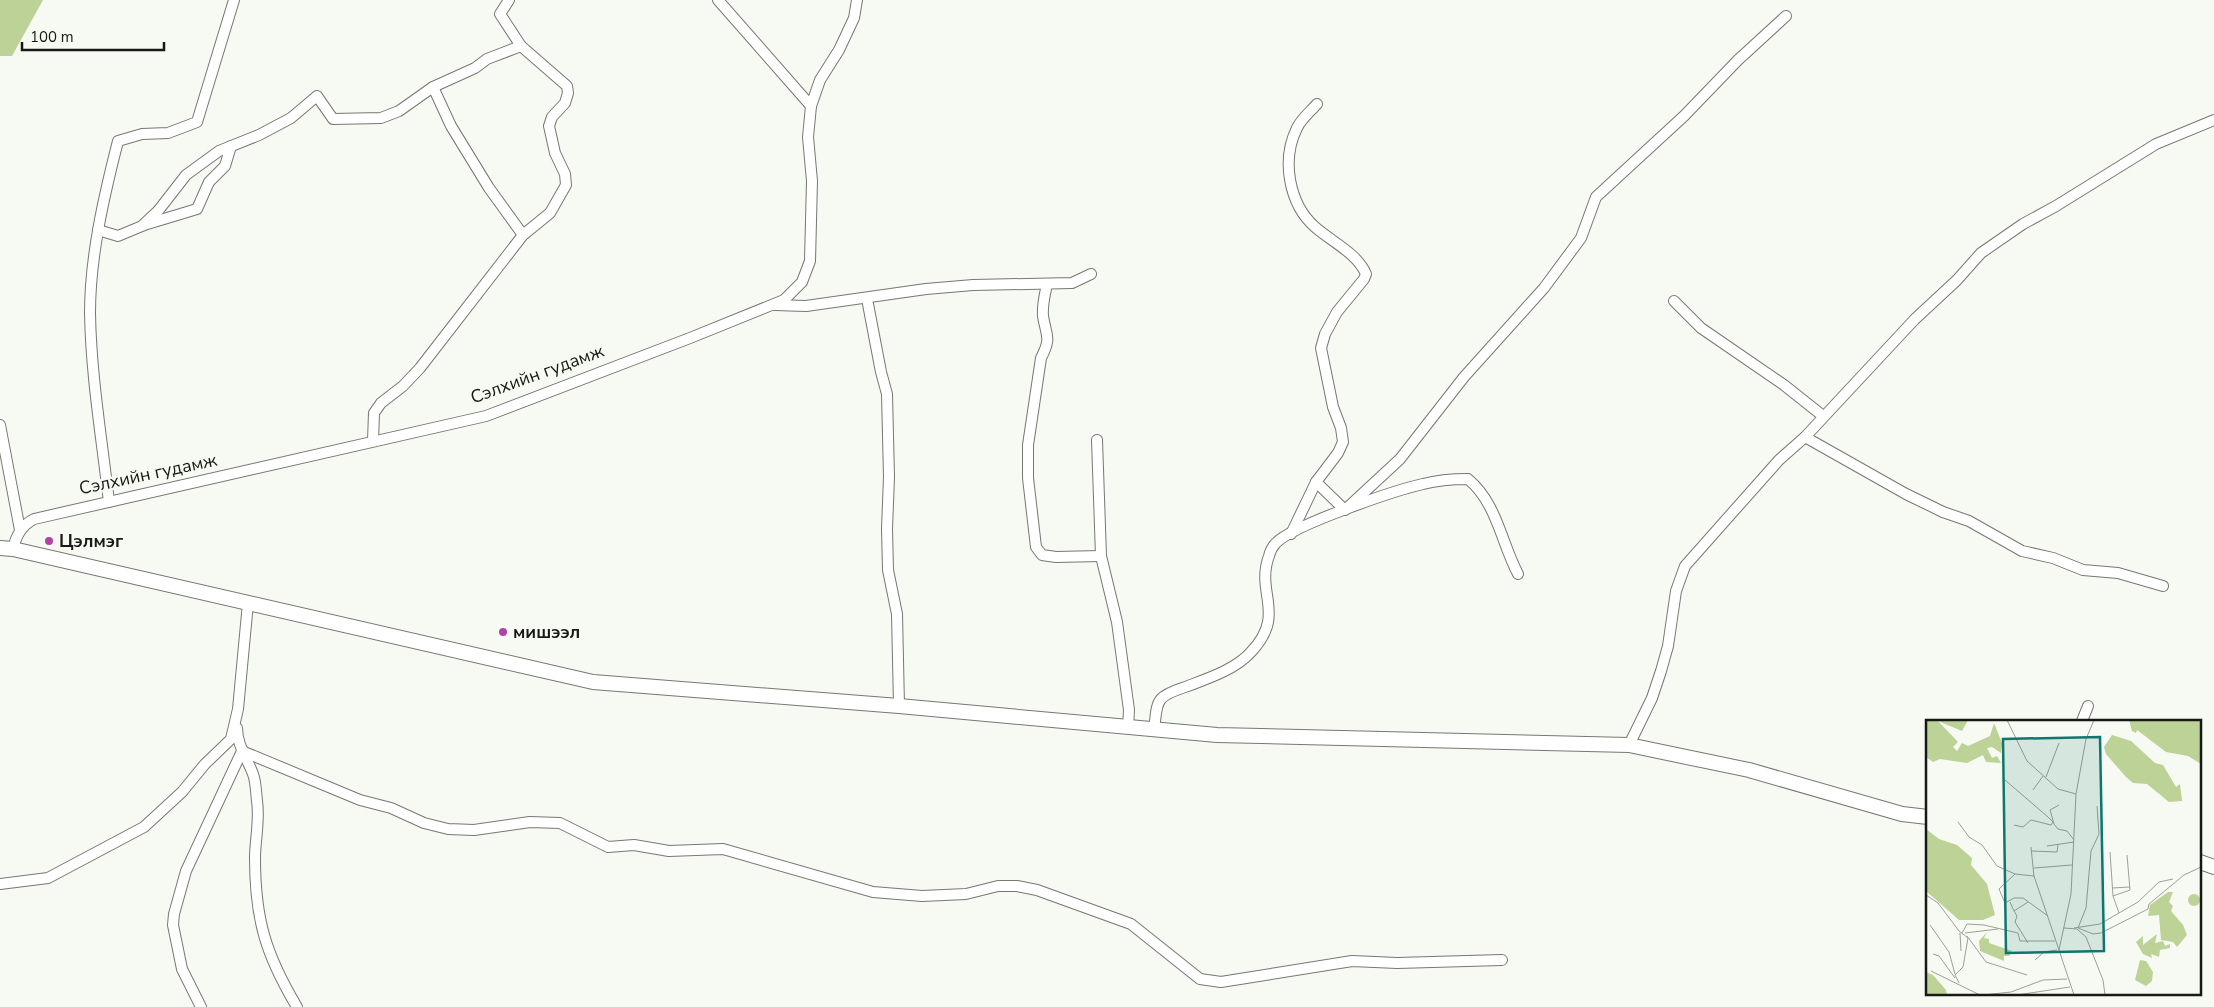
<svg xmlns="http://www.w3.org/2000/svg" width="2214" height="1007" font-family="'Nunito Sans',sans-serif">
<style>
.forest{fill:#bcd296}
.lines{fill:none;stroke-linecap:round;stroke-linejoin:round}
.minor-casing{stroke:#767873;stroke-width:12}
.secondary-casing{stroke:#767873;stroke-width:16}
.minor{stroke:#fff;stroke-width:10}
.secondary{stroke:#fff;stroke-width:14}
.poi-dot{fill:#b244a1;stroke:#f7f9f3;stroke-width:2}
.labels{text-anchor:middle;stroke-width:5;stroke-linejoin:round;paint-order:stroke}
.street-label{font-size:18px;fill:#181917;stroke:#f7f9f3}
.poi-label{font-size:18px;font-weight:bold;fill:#181917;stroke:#f7f9f3;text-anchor:start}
.inset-road{fill:none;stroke:#9e9f9b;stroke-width:1}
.view{fill:#0f766e;fill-opacity:0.15;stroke:#0f766e;stroke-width:2.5}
.inset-edge{fill:none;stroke:#181917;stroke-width:2.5}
</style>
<rect width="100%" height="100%" fill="#f7f9f3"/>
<polygon class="forest" points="0,0 43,0 12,56 0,56"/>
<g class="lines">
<g class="minor-casing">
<g id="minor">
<polyline points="718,0 811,106"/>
<polyline points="521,46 487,59 475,68 433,87 451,126 489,188 523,235"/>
<polyline points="144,225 197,209 209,182 225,166 231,146"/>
<polyline points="98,230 118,236 142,226 158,211 186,175 219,151 259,135 291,118 317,96 333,119 381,118 399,111 433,87"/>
<path d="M1047,284C1045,294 1042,305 1043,316C1046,336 1052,337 1041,358L1028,445V478L1036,547L1042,555L1056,557L1101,556"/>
<polyline points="1674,301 1701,328 1784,385 1823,416"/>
<polyline points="868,304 881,372 887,394 889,477 887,529 888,570 897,614 899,706"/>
<polyline points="775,305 806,306 926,289 973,285 1072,283 1091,274"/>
<polyline points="0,425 20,530"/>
<polyline points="1805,437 1906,494 1943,512 1969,521 2022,551 2053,558 2083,570 2118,573 2163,586"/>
<polyline points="1097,440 1101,556 1117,622 1129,710 1128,727"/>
<polyline points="373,441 374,413 381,403 403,386 420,368 523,235 550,213 566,185 565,174 555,153 549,126 552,117 565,103 568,93 567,86 521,46 500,14 509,0"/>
<polyline points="1316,482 1345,510 1400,459 1464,377 1544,288 1581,238 1596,197 1684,116 1738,60 1786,16"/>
<path d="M109,502C102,440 91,376 90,313C90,256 104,196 118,141L142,134L168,133L197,122L234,0"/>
<path d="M1291,534L1316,482L1338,453L1343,442L1341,428L1333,407L1321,348L1325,334L1337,312L1364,279L1366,274C1357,253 1332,242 1315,227C1289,204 1281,160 1297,128C1301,119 1311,111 1317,104"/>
<path d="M13,549C16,535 22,525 34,519L486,416L690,338L784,300L802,282L810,261L812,181L808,137L811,106L820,80L839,50L854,18L857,0"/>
<polyline points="2082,721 2088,706"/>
<path d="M237,728C237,745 247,758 253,774C256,782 256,793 257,801C260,820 255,840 255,858C255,920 266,955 297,1007"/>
<path d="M1154,728C1156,719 1155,706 1161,699C1167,692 1180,689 1188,686C1209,678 1236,669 1251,652C1287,614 1255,593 1269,556C1270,552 1273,546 1276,543C1293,525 1396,490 1423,484C1438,480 1453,479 1468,479C1497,503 1501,542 1518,574"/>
<polyline points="1629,745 1652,698 1661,671 1668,646 1676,591 1685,566 1779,460 1805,437 1915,319 1957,280 1981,253 2023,224 2056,206 2156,144 2214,120"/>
<polyline points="0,884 48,878 144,827 182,792 205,764 231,739 238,709 248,603"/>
<polyline points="201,1007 182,969 173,925 174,914 186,871 242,751 360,800 391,808 424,823 448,829 474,830 530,822 560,823 608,847 634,845 669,851 723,849 873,892 922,896 966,894 998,886 1017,886 1037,890 1131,924 1200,979 1221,982 1352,961 1397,963 1502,960"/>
</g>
</g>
<g class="secondary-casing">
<g id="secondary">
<polyline points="0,548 13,549 593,682 899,706 1217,735 1629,745 1749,770 1902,814 1928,817"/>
<polyline points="2200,862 2214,867"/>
</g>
</g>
<use href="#minor" class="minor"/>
<use href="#secondary" class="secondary"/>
</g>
<g class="poi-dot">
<circle cx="49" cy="541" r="5"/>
<circle cx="503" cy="632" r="5"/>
</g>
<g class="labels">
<g class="street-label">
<text transform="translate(537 374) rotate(-20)" y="6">Сэлхийн гудамж</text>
<text transform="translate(148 474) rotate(-12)" y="6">Сэлхийн гудамж</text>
</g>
<g class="poi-label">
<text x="59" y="547">Цэлмэг</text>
<text x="513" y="638">мишээл</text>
</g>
</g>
<g transform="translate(1926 720)">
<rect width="275" height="275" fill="#f7f9f3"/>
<path d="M0,0H42L36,11L12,1L32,22L27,27L31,31L36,23L42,26L64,16L68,3L76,23L75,33L66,27L61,28L66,38L71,36L75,43L60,42L57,35L41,43L14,39L7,42L0,37ZM203,0H275V44L262,36L240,32L211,10L210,13L206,11ZM186,15L205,21L229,43L237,45L250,67L254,64L256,81L243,82L221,64L207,63L200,57L180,34L178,27ZM0,109L13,119L31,125L46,138L45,145L61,164L69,195L57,200H33L0,171ZM242,172H247L243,182L247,186L245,191L257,205L261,215L251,227L247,222L235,220L233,195L222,196L224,185ZM262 180a6 6 0 1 1 12 0a6 6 0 1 1-12 0ZM61,212L58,218L63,219V223L86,231L83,236H78V241L54,231L53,221ZM231,214L229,223L237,221L239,226L244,224V228L234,230L233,237L225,234L226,238L217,234L210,222L217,216V225ZM214,240L220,241L227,252L226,261L220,266L209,260ZM0,252L7,255L20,270L21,275H0Z" fill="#bcd296"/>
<path class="inset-road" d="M81,0L101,41L132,69L150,74M120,57L133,23M79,60L122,97L127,102L125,105M107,70L117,56M133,85L124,90L128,104L132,109L141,111L148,120M171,86L173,114L165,131L160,188L152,208L167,214L175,213L222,189L223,184L258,155L275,147M32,102L43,117L56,125L71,146L89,154L108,156L133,230M88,105L97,107L105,100L125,105M121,126L148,122M105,127L108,157M106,131L131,132L132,125M184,132L187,176L193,193M108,148L146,145M89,154L73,169L79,183L88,178H97L122,196M186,168L204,167M0,175L12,183L33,211L42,218L37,247L29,255L33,263M187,176L204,170L201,135M84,182L88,191L102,182M88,191L91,196L89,202L102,223M4,205L23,232L29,254M138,208L151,209L160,217L177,260L179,275M148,208L174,204L212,182L233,162L247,159M34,213L35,231M36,213L41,204L58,205L92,213L94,221H129M39,213L72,209M41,216L60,242L101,255M7,234L13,236L29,258M109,240L118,232L131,230M5,251L54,275M57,275L85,272L117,260L141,259M91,275L144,267M148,275L133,230L145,174L150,74L160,19L168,0"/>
<path class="view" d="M174,17L178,231L80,233L77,19Z"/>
<rect width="275" height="275" class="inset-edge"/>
</g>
<path d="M22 42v8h142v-8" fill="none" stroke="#181917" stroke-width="2.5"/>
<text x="30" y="42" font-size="15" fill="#181917" stroke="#f7f9f3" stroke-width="4" paint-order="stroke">100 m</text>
</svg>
